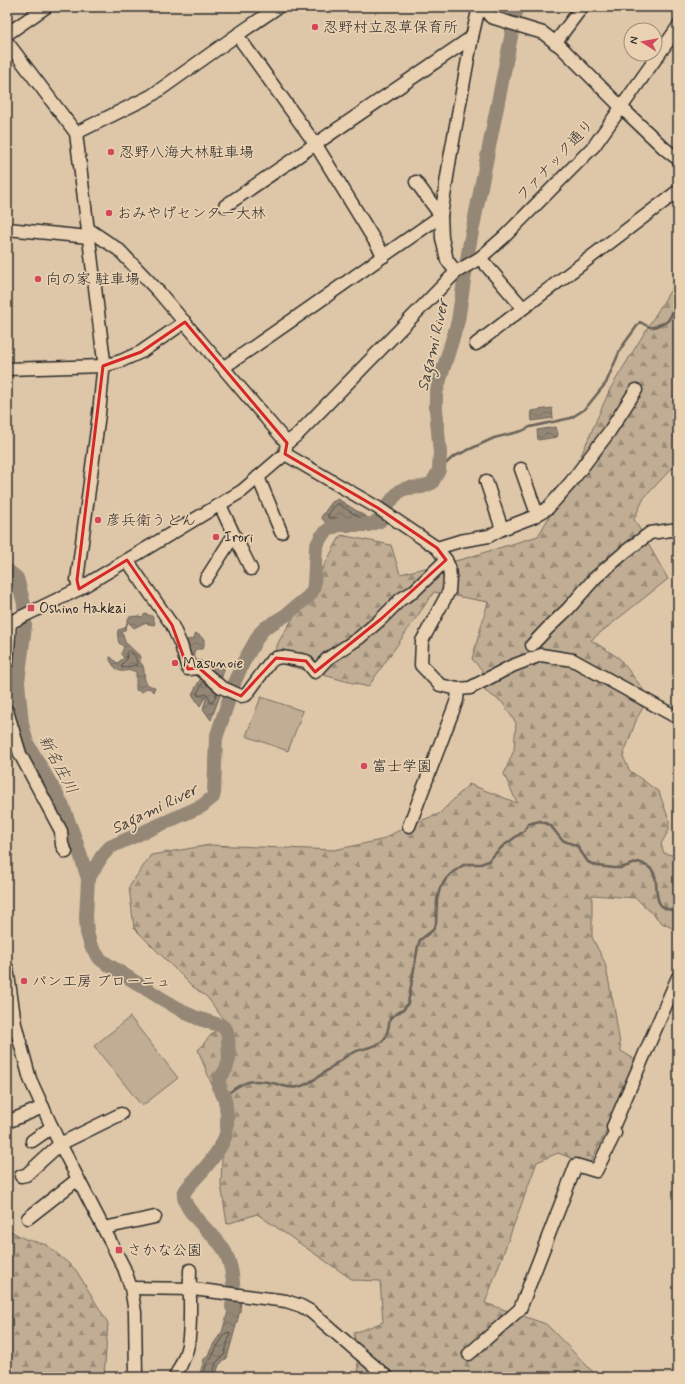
<svg xmlns="http://www.w3.org/2000/svg" width="685" height="1384" font-family="Mynerve,'Klee One',sans-serif">
<style>
.forest{fill:url(#forest-firs);stroke:#766c60}
.green{fill:#c0ad94;stroke:#766c60}
.water{fill:url(#water-waves);stroke:#6a6258}
.lines{fill:none;stroke-linecap:round;stroke-linejoin:round}
.shore{stroke:#555049;stroke-width:1}
.stream{stroke:#6a6258;stroke-width:2.5}
.river{stroke:#948776;stroke-width:14}
.minor-casing{stroke:#2b2b2b;stroke-width:15}
.minor{stroke:#e9d1b1;stroke-width:12}
.marked{fill:none;stroke:#d62828;stroke-width:3;stroke-linejoin:round}
.poi-dot{fill:#d1495b;stroke:#e9d1b1;stroke-width:1.5}
.labels{text-anchor:middle;stroke-width:3.5;stroke-linejoin:round;paint-order:stroke}
.poi-label{font-size:15px;fill:#2b2b2b;stroke:#e9d1b1;text-anchor:start}
.street-label{font-size:15px;fill:#2b2b2b;stroke:#e9d1b1}
.water-label{font-size:16px;font-style:italic;fill:#45423e;stroke:#e9d1b1}
</style>
<defs>
<pattern id="forest-firs" width="22" height="20" patternUnits="userSpaceOnUse"><rect width="22" height="20" fill="#c0ad94"/><path d="M5 1l3.5 6h-7zM16 11l3.5 6h-7z" fill="#9c8d79"/></pattern>
<pattern id="water-waves" width="16" height="10" patternUnits="userSpaceOnUse"><rect width="16" height="10" fill="#948776"/><path d="M0 5q4-4 8 0t8 0" fill="none" stroke="#796f61"/></pattern>
</defs>
<rect width="100%" height="100%" fill="#dec7a9"/>
<filter id="ink" filterUnits="userSpaceOnUse"><feTurbulence type="fractalNoise" baseFrequency=".025" numOctaves="2"/><feDisplacementMap in="SourceGraphic" scale="8" xChannelSelector="R" yChannelSelector="G"/><feConvolveMatrix kernelMatrix="1 2 1 2 8 2 1 2 1" color-interpolation-filters="sRGB"/></filter>
<g filter="url(#ink)">
<g class="forest">
<polygon points="678,278 678,466 672,468 644,498 634,519 668,579 591,640 619,658 643,689 644,706 637,718 623,756 629,770 659,792 669,820 669,830 661,844 664,853 676,856 678,855 678,899 674,902 678,931 662,923 636,898 592,895 592,937 605,963 615,1012 621,1051 636,1060 607,1130 589,1165 558,1153 537,1162 485,1303 546,1324 598,1377 359,1377 354,1333 383,1322 380,1281 353,1280 257,1214 227,1224 221,1184 223,1132 221,1108 198,1050 224,1020 207,997 192,986 134,928 129,887 151,855 210,845 334,850 381,840 409,825 439,814 469,784 517,803 504,774 514,750 516,723 502,702 485,691 482,670 472,659 488,602 434,592 368,687 271,661 279,641 314,584 341,535 391,545 400,574 463,559 538,536 569,483 610,389"/>
<polygon points="7,1229 25,1239 47,1245 76,1270 108,1323 104,1377 7,1377"/>
</g>
<g class="green">
<polygon points="261,697 303,711 288,751 246,736"/>
<polygon points="130,1017 178,1078 142,1106 94,1046"/>
</g>
<g class="water">
<polygon points="552,408 553,418 532,421 531,411"/>
<polygon points="556,427 558,434 557,437 538,440 537,430"/>
<path d="M338,499L371,520C361,530 351,524 338,522C334,522 330,523 325,522L321,517L332,502Z"/>
<path d="M145,614L152,616L155,623L154,625L144,623L134,628L128,622L125,630L121,633L123,635L125,642L141,657L140,662C149,669 138,685 155,687L153,692L151,689L147,688L142,692L136,690V672C125,666 121,680 110,660V657H111L117,663L124,658L121,654L124,647L119,643C118,640 117,633 118,630L125,628L129,617L139,616L142,617Z"/>
<path d="M196,633L204,639V646L202,649H196C191,655 196,657 197,662H191L189,648L187,647L185,642L187,640L194,639Z"/>
<polygon points="220,660 225,666 219,687 222,690 211,720 203,709 206,699 205,697 200,706 192,694 206,669"/>
<polygon points="227,1299 241,1301 240,1311 227,1358 219,1365 215,1377 199,1377 204,1359 207,1357 214,1343 222,1332 229,1308"/>
</g>
<g class="lines">
<g class="shore">
<polygon points="338,504 361,518 361,521 358,522 336,518 328,518 328,515 335,505"/>
<polygon points="130,650 136,658 137,665 122,668 121,665 127,659 126,653 128,651"/>
<polyline points="204,681 197,693 198,696 207,694 209,697 210,702 212,703 217,693"/>
<polyline points="203,1377 207,1362 211,1359 218,1345 226,1333 228,1332 230,1334 224,1355 216,1363 212,1377"/>
</g>
<g class="stream">
<path d="M439,470L453,457L494,438L522,431L530,427L571,418L585,409L606,383L621,348L640,322C651,328 650,329 661,324C664,323 667,323 669,319C673,313 673,307 678,302"/>
<path d="M224,1097C243,1080 252,1078 277,1084C284,1086 290,1089 298,1087C314,1084 336,1061 352,1053C361,1048 378,1048 385,1038C388,1033 389,1024 390,1018L404,1009L408,1003L418,946L420,940L433,930L436,924L437,900L440,888L446,879L453,872L465,864H481L488,861L503,846L524,831L528,824L540,821L550,825L562,840L577,846L588,862L597,866L614,868H621L639,862C642,864 647,865 650,868C664,880 645,912 678,910"/>
</g>
<g class="river">
<polyline points="7,570 17,578 24,604 25,626 18,682 22,724 27,743 62,804 76,841 88,879"/>
<path d="M232,1307C235,1288 233,1265 223,1248C215,1236 181,1209 184,1194C186,1187 193,1182 197,1177C207,1166 222,1148 226,1134C228,1126 227,1105 224,1097C223,1094 220,1090 218,1087L219,1080L226,1069L229,1059L228,1037L226,1029L222,1026L197,1018L186,1013L159,997L107,964L100,959L91,946L87,933L86,917L88,879L102,856L110,847L202,806L213,797L214,793L216,738L235,681L243,663L260,633L265,628L286,615L309,596L313,590L314,584L316,547L321,537L329,529L339,525H368L380,521L387,506L395,496L401,490L408,488L422,487L432,483L439,470L440,453L436,409V393L458,321L469,247L517,7"/>
</g>
<g class="minor-casing">
<g id="minor">
<polyline points="483,7 491,17 543,33 561,47 622,108 665,149 678,159"/>
<polyline points="7,34 46,7"/>
<polyline points="237,35 316,145 384,256"/>
<polyline points="7,42 76,133 104,361 99,414 77,580 79,589"/>
<polyline points="555,43 582,7"/>
<polyline points="76,133 151,96 237,35 278,7"/>
<polyline points="225,206 472,37"/>
<polyline points="7,229 89,237"/>
<polyline points="88,229 119,250 158,291 287,443"/>
<polyline points="480,258 523,308"/>
<polyline points="456,272 447,260 442,238 441,216 450,158 472,37 479,7"/>
<polyline points="476,344 678,191"/>
<path d="M224,367C297,318 368,266 441,216L416,182"/>
<polyline points="7,369 103,366 121,361 141,352 185,322"/>
<polyline points="285,454 378,508 437,548 446,560 449,567 450,577 449,591 422,641 421,665 440,685 458,689 470,688 512,666 541,655 573,660 678,718"/>
<polyline points="521,469 537,514"/>
<polyline points="258,477 281,532"/>
<polyline points="486,481 502,529"/>
<polyline points="234,535 251,569"/>
<polyline points="437,548 460,541 489,536 502,529 533,517 548,508 571,482 609,432 636,390"/>
<polyline points="127,560 172,625 181,645 188,669 199,668 221,687 241,696 246,695 271,661 276,658 282,657 306,661 315,672 327,659 359,638 381,619 401,599 413,592 446,560"/>
<polyline points="206,579 234,535 220,505"/>
<polyline points="7,624 79,589 242,491 285,454 287,443 297,435 456,272 480,258 504,237 594,146 678,27"/>
<polyline points="532,645 547,629 568,609 595,578 625,552 650,533 678,529"/>
<polyline points="7,663 10,622"/>
<polyline points="7,711 20,754 61,831 62,845 66,852"/>
<polyline points="409,826 457,700 458,689"/>
<polyline points="7,968 15,1024 30,1079 56,1136 124,1268 131,1288 135,1312 136,1377"/>
<polyline points="7,1122 43,1107"/>
<polyline points="32,1141 52,1127"/>
<polyline points="21,1176 26,1175 60,1144 121,1114"/>
<polyline points="28,1218 78,1179"/>
<polyline points="104,1228 155,1217"/>
<polyline points="131,1288 193,1289 286,1301 301,1306 310,1311 387,1377"/>
<polyline points="469,1354 520,1309 576,1165 596,1171 615,1133 613,1127 678,977"/>
<path d="M175,1377C180,1367 186,1356 188,1345C192,1320 189,1295 190,1270"/>
</g>
</g>
<use href="#minor" class="minor"/>
</g>
</g>
<path class="marked" d="M185,322L287,443L285,454L378,508L437,548L446,560L381,619L315,672L306,661L276,658L241,696L221,687L199,668L188,669L172,625L127,560L79,589L77,580L103,366L141,352Z"/>
<g class="poi-dot">
<circle cx="315" cy="27" r="4"/>
<circle cx="111" cy="152" r="4"/>
<circle cx="109" cy="213" r="4"/>
<circle cx="38" cy="279" r="4"/>
<circle cx="98" cy="520" r="4"/>
<circle cx="216" cy="537" r="4"/>
<rect x="27" y="604" width="8" height="8" rx="2"/>
<circle cx="175" cy="663" r="4"/>
<circle cx="364" cy="766" r="4"/>
<circle cx="24" cy="981" r="4"/>
<rect x="115" y="1246" width="8" height="8" rx="2"/>
</g>
<g class="labels">
<g class="poi-label">
<text x="323" y="32">忍野村立忍草保育所</text>
<text x="119" y="157">忍野八海大林駐車場</text>
<text x="117" y="218">おみやげセンター大林</text>
<text x="46" y="284">向の家 駐車場</text>
<text x="106" y="525">彦兵衛うどん</text>
<text x="224" y="542">Irori</text>
<text x="39" y="613">Oshino Hakkai</text>
<text x="183" y="668">Masunoie</text>
<text x="372" y="771">富士学園</text>
<text x="32" y="986">パン工房 ブローニュ</text>
<text x="127" y="1255">さかな公園</text>
</g>
<g class="street-label">
<text transform="translate(555 160) rotate(-47)" y="5">ファナック通り</text>
</g>
<g class="water-label">
<text transform="translate(432 345) rotate(-77)" y="6">Sagami River</text>
<text transform="translate(59 764) rotate(62)" y="6">新名庄川</text>
<text transform="translate(154 808) rotate(-26)" y="6">Sagami River</text>
</g>
</g>
<rect width="685" height="1384" fill="none" stroke="#e9d1b1" stroke-width="24"/>
<rect x="12" y="12" width="661" height="1360" fill="none" stroke="#2b2b2b" stroke-width="1.5" filter="url(#ink)"/>
<g transform="translate(643 42) rotate(281)"><circle r="19" fill="#e9d1b1" stroke="#9d8f7b"/>
<path d="M0-3L7 15L0 10L-7 15Z" fill="#d1495b"/>
<text y="-6" font-size="11" font-weight="bold" text-anchor="middle" fill="#2b2b2b">N</text>
</g>
</svg>
